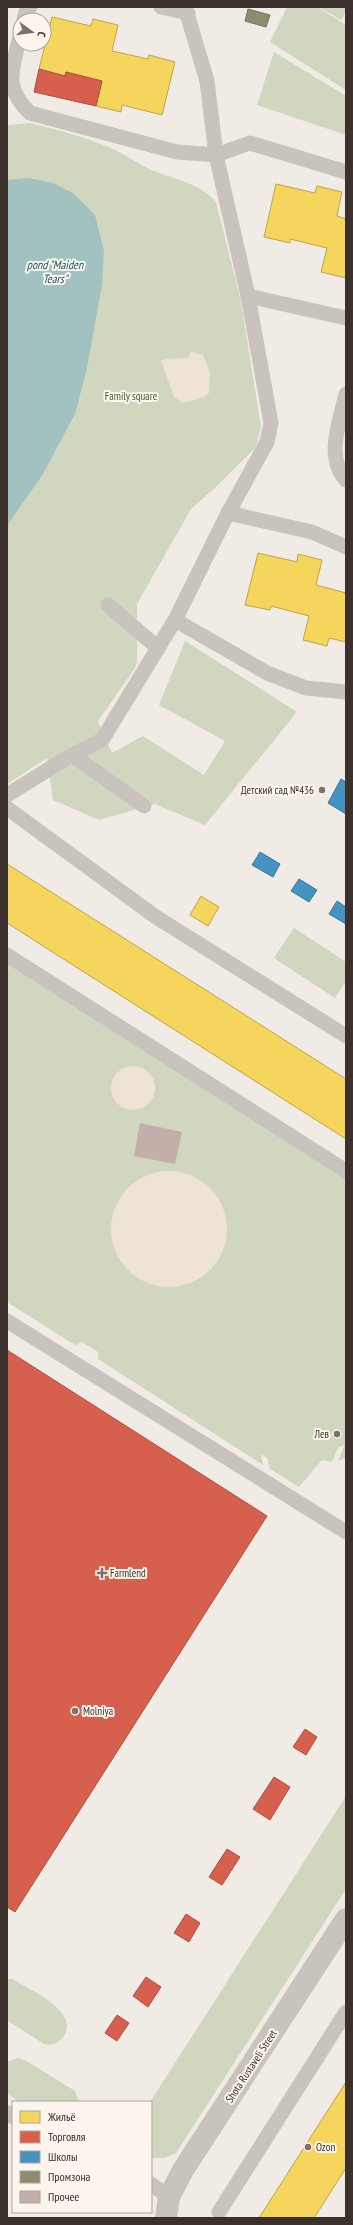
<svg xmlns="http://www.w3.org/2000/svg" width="353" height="2225" font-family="'PT Sans Narrow',sans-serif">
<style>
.green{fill:#d1d6bf}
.plaza{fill:#eee3d5}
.water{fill:#a1c2c1}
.homes{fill:#f6d55c;stroke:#bea44d}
.shops{fill:#d6604d;stroke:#a85243}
.schools{fill:#4393c3;stroke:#417595}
.industry{fill:#8c8c6e;stroke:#74705a}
.building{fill:#c3afa7}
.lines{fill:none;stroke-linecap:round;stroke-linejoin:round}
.service{stroke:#c9c3be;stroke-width:15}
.tertiary{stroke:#c9c3be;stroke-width:22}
.poi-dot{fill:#7a716c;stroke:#fbf5ee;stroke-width:1.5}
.labels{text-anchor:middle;stroke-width:4;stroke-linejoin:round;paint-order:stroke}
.park-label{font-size:11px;fill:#4a5a2e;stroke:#fbf5ee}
.poi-label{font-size:11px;fill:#3b302b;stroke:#fbf5ee;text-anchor:start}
.street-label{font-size:11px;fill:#3b302b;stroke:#fbf5ee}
.water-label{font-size:12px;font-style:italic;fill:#1f5a5e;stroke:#fbf5ee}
</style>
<rect width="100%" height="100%" fill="#f0ebe5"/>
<g class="green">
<polygon points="287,7 318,7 346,25 346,90 270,42"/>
<polygon points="319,7 346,7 346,12 341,20"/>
<polygon points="274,52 346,96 346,135 257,105"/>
<path d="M30,123C59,130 89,138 117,151C128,156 138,164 149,169C172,179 199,182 216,202L241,302L261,427L256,447L218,485L191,509L137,604V662L135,668L98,721L112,753L143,736L204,775L225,741L159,705L185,641L297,712L205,825L155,804L99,820L53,800L47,758L7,784V125Z"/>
<polygon points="294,928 346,962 346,981 335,998 274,958"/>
<polygon points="7,963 346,1179 346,1458 338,1461 345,1444 338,1448 332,1462 322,1460 299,1487 270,1469 267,1458 261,1454 263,1465 98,1359 98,1352 82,1342 75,1345 7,1302"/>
<polygon points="346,1796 346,1889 176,2153 165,2158 151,2158 150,2102"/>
<path d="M7,1979H13C29,1990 82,2012 63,2037C57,2044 53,2046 44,2044L7,2020Z"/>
<polygon points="18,2058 25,2060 75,2091 79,2102 20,2102 7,2094 7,2062"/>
</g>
<g class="plaza">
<polygon points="191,352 203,355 210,373 209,393 204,397 183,403 174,397 161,361 165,359 188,358"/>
<circle cx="133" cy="1088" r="22"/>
<circle cx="169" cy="1229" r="58"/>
</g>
<polygon class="water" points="28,178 53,183 73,193 95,215 104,251 102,285 87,368 75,414 43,474 7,526 7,180"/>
<g class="homes">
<polygon points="52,17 91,26 93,19 118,25 112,51 148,59 149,55 175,62 162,115 122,105 121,112 96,106 102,81 66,72 65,76 39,69"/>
<polygon points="276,184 315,193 317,186 342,192 337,216 346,219 346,278 321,272 327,248 290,239 290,243 264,237"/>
<polygon points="258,553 297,562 298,554 322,560 316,585 346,593 346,642 329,638 327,646 303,640 309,616 271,606 270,610 245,605"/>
<polygon points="7,864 346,1079 346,1139 7,923"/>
<polygon points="201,896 219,907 208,926 190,915"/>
<polygon points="346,2082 346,2168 328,2196 314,2218 259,2218"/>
</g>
<g class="shops">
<polygon points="39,69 65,76 66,72 102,81 96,106 34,92"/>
<polygon points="7,1350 267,1516 15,1912 7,1907"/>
<polygon points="305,1729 317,1737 306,1755 293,1747"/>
<polygon points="274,1777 290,1787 270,1820 253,1809"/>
<polygon points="227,1849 240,1857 222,1885 209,1877"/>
<polygon points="186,1914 200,1923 189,1942 174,1933"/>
<polygon points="146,1977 161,1987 148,2007 133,1996"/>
<polygon points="117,2015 129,2023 117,2041 105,2033"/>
</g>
<g class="schools">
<polygon points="341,779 346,782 346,814 328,803"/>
<polygon points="260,852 280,864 273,877 252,865"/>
<polygon points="299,879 317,890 309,902 291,891"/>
<polygon points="337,901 346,907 346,924 329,914"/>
</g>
<polygon class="industry" points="248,9 270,15 266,27 245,21"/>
<polygon class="building" points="140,1123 182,1132 175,1164 134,1156"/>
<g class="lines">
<g class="service">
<polyline points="161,7 188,13"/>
<polyline points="24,20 26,12 30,7"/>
<path d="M20,37C12,70 3,87 30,113L177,152L216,155L250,143L346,172"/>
<polyline points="248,296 346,318"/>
<path d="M346,394C340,420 325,458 346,480"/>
<polyline points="228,513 312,532 346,547"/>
<polyline points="108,605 158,648"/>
<polyline points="175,620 267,673 306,688 346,692"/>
<polyline points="72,755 144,806"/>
<polyline points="7,795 72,755 102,740 175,620 228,513 267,442 271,423 248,296 216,155 207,81 185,7"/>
<polyline points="7,808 156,917 346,1036"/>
<polyline points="7,955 346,1171"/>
<polyline points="7,1321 346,1532"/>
<polyline points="7,2113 13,2117"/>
<polyline points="151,2184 169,2197"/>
<polyline points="219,2212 346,2012"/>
</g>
<polyline class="tertiary" points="166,2218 169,2197 183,2170 346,1919"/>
</g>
<g class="poi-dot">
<circle cx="322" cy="790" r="4"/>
<circle cx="337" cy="1434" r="4"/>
<path d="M100 1567h4v4h4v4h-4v4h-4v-4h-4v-4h4z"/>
<circle cx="75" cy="1711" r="4"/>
<circle cx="308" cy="2147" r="4"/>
</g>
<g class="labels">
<g class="park-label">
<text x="131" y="400">Family square</text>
</g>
<g class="poi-label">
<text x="314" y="794" text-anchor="end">Детский сад №436</text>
<text x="329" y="1438" text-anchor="end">Лев</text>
<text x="110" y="1577">Farmlend</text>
<text x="83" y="1715">Molniya</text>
<text x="316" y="2151">Ozon</text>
</g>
<g class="street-label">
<text transform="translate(251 2066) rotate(-57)" y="4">Shota Rustaveli Street</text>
</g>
<g class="water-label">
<text x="55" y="269">pond "Maiden<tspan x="55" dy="14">Tears"</tspan></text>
</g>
</g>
<rect width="353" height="2225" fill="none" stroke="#3b302b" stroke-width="16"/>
<rect x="12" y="2101" width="140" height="112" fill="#fbf5ee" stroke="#aea6a0"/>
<rect x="20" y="2111" width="20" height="12" fill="#f6d55c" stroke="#aea6a0"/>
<text x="48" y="2121" font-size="12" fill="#3b302b">Жильё</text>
<rect x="20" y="2131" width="20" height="12" fill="#d6604d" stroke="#aea6a0"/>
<text x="48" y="2141" font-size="12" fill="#3b302b">Торговля</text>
<rect x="20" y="2151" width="20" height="12" fill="#4393c3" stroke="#aea6a0"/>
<text x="48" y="2161" font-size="12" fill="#3b302b">Школы</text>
<rect x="20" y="2171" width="20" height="12" fill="#8c8c6e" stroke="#aea6a0"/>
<text x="48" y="2181" font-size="12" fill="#3b302b">Промзона</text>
<rect x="20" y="2191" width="20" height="12" fill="#c3afa7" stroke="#aea6a0"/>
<text x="48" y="2201" font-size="12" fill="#3b302b">Прочее</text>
<g transform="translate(32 32) rotate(104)"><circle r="19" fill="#fbf5ee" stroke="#aea6a0"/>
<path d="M0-3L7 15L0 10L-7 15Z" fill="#7a716c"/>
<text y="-6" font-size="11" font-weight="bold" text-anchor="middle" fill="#3b302b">С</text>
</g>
</svg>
